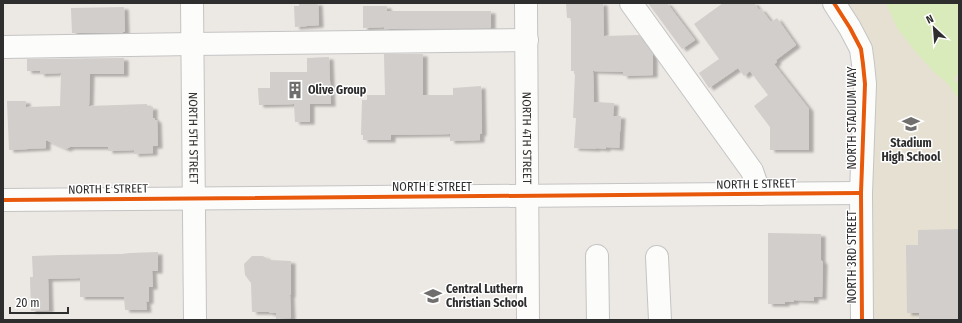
<svg xmlns="http://www.w3.org/2000/svg" width="962" height="323" font-family="'Fira Sans Condensed',sans-serif">
<style>
.education{fill:#e6e0d3}
.pitch{fill:#d9eabb}
.building{fill:#d1cecb;filter:url(#shadow)}
.lines{fill:none;stroke-linecap:round;stroke-linejoin:round}
.minor-casing{stroke:#c5c4c5;stroke-width:24}
.minor{stroke:#fcfcfb;stroke-width:22}
.cycleway-casing{stroke:#fff;stroke-width:6}
.cycleway{stroke:#e8590c;stroke-width:4}
.labels{text-anchor:middle;stroke-width:3;stroke-linejoin:round;paint-order:stroke}
.poi-label{font-size:12px;font-weight:bold;fill:#2e2e2e;stroke:#fff;text-anchor:start}
.street-label{font-size:12px;fill:#2e2e2e;stroke:#fff}
</style>
<defs>
<filter id="shadow"><feDropShadow dx="4.5" dy="2.5" stdDeviation="1" flood-color="#0004"/></filter>
</defs>
<rect width="100%" height="100%" fill="#ece8e4"/>
<polygon class="education" points="834,3 959,3 959,320 862,320 865,84"/>
<polygon class="pitch" points="886,3 959,3 959,72 954,80 959,83 959,99 947,83 935,73 913,49 897,28"/>
<g class="building">
<polygon points="299,3 318,3 319,25 295,27 294,6 299,6"/>
<polygon points="566,3 603,3 604,36 639,35 653,54 653,75 623,76 623,72 593,71 594,102 614,103 613,116 621,116 619,148 606,147 606,149 596,148 596,149 574,148 576,118 573,118 575,74 574,74 574,71 571,71 571,18 567,18"/>
<polygon points="648,3 667,3 695,40 682,49"/>
<polygon points="723,3 754,3 759,10 761,9 771,22 777,18 796,45 776,60 777,62 774,64 809,109 809,150 770,150 770,127 754,106 768,95 750,71 744,76 738,68 709,88 699,73 719,59 694,24"/>
<polygon points="363,6 387,6 387,11 491,11 491,28 384,29 384,27 363,28"/>
<polygon points="124,7 125,32 123,32 123,33 72,33 71,8"/>
<polygon points="384,54 423,54 423,95 453,95 453,88 481,86 482,133 480,134 480,140 450,141 450,134 391,135 391,140 363,140 363,135 361,135 362,100 367,100 367,95 385,95"/>
<polygon points="329,57 331,104 310,104 310,122 295,122 294,104 259,105 258,88 270,88 270,72 307,72 307,58"/>
<polygon points="124,58 124,74 90,74 89,106 147,104 147,107 153,107 153,118 155,118 155,120 157,120 158,146 153,146 153,153 134,154 134,150 108,151 108,147 70,147 66,149 46,140 46,148 9,150 7,101 26,101 26,107 60,106 61,73 40,74 40,71 27,71 27,59"/>
<polygon points="959,229 959,320 919,320 919,313 907,313 906,245 918,245 918,230"/>
<polygon points="768,233 821,234 821,260 823,262 822,297 814,297 814,301 794,300 794,302 785,302 785,304 768,304"/>
<polygon points="158,252 158,271 152,271 153,287 149,287 149,301 146,302 147,310 125,310 124,297 80,297 80,278 48,279 49,310 31,311 30,277 33,277 32,256 60,255 122,254 130,253"/>
<polygon points="252,256 263,256 269,260 291,261 291,295 290,295 291,318 276,319 276,313 269,313 269,312 252,312 251,283 245,275 244,264"/>
</g>
<g class="lines">
<g class="minor-casing">
<g id="minor">
<path id="s1" d="M192,3L195,320"/>
<path id="s2" d="M526,3L528,320"/>
<polyline points="631,3 752,171 760,194"/>
<polyline points="834,3 850,28 861,49 863,64 865,84 861,193 862,320"/>
<polyline points="3,47 193,44 527,40"/>
<polyline points="3,200 861,193"/>
<polyline points="597,256 598,320"/>
<polyline points="657,257 660,320"/>
</g>
</g>
<use href="#minor" class="minor"/>
<g class="cycleway-casing">
<g id="cycleway">
<polyline points="834,3 850,28 861,49 863,64 865,84 861,193 862,320"/>
<polyline points="3,200 861,193"/>
</g>
</g>
<use href="#cycleway" class="cycleway"/>
</g>
<defs>
<g id="building-bare" transform="scale(1.38)"><path d="M-4-6H4V6H1V3H-1V6H-4ZM-2.5-4.3h1.7v1.8h-1.7ZM.8-4.3h1.7v1.8H.8ZM-2.5-1h1.7V.8h-1.7ZM.8-1h1.7V.8H.8Z" fill="#706f6e" stroke="#fff" stroke-width="2.5" paint-order="stroke"/></g>
<g id="school-bare" transform="scale(1.38)"><path d="M0-5L7-2L0 1L-7-2ZM-4 1L0 2.5L4 1V4Q0 6-4 4Z" fill="#706f6e" stroke="#fff" stroke-width="2.5" paint-order="stroke"/></g>
</defs>
<g fill-rule="evenodd">
<use href="#building-bare" x="295" y="90"/>
<use href="#school-bare" x="911" y="124"/>
<use href="#school-bare" x="433" y="296"/>
</g>
<g class="labels">
<g class="poi-label">
<text x="308" y="94">Olive Group</text>
<text x="911" y="147" text-anchor="middle">Stadium<tspan x="911" dy="14">High School</tspan></text>
<text x="446" y="293">Central Luthern<tspan x="446" dy="14">Christian School</tspan></text>
</g>
<g class="street-label">
<text transform="translate(852 118) rotate(-90)" y="4">NORTH STADIUM WAY</text>
<text dy="4" stroke="none"><textPath href="#s1" startOffset="135">NORTH 5TH STREET</textPath></text>
<text dy="4" stroke="none"><textPath href="#s2" startOffset="135">NORTH 4TH STREET</textPath></text>
<text transform="translate(756 184) rotate(-1)" y="4">NORTH E STREET</text>
<text x="432" y="191">NORTH E STREET</text>
<text transform="translate(108 189) rotate(-1)" y="4">NORTH E STREET</text>
<text transform="translate(852 257) rotate(-90)" y="4">NORTH 3RD STREET</text>
</g>
</g>
<rect width="962" height="323" fill="none" stroke="#2e2e2e" stroke-width="8"/>
<g transform="translate(934 28) rotate(334)" stroke="#ffffff" stroke-width="3" paint-order="stroke">
<path d="M0-3L7 15L0 10L-7 15Z" fill="#2e2e2e"/>
<text y="-6" font-size="11" font-weight="bold" text-anchor="middle" fill="#2e2e2e">N</text>
</g>
<path d="M10 307v6h58v-6" fill="none" stroke="#2e2e2e" stroke-width="2"/>
<text x="16" y="307" font-size="12" fill="#2e2e2e" stroke="#ffffff" stroke-width="3" paint-order="stroke">20 m</text>
</svg>
